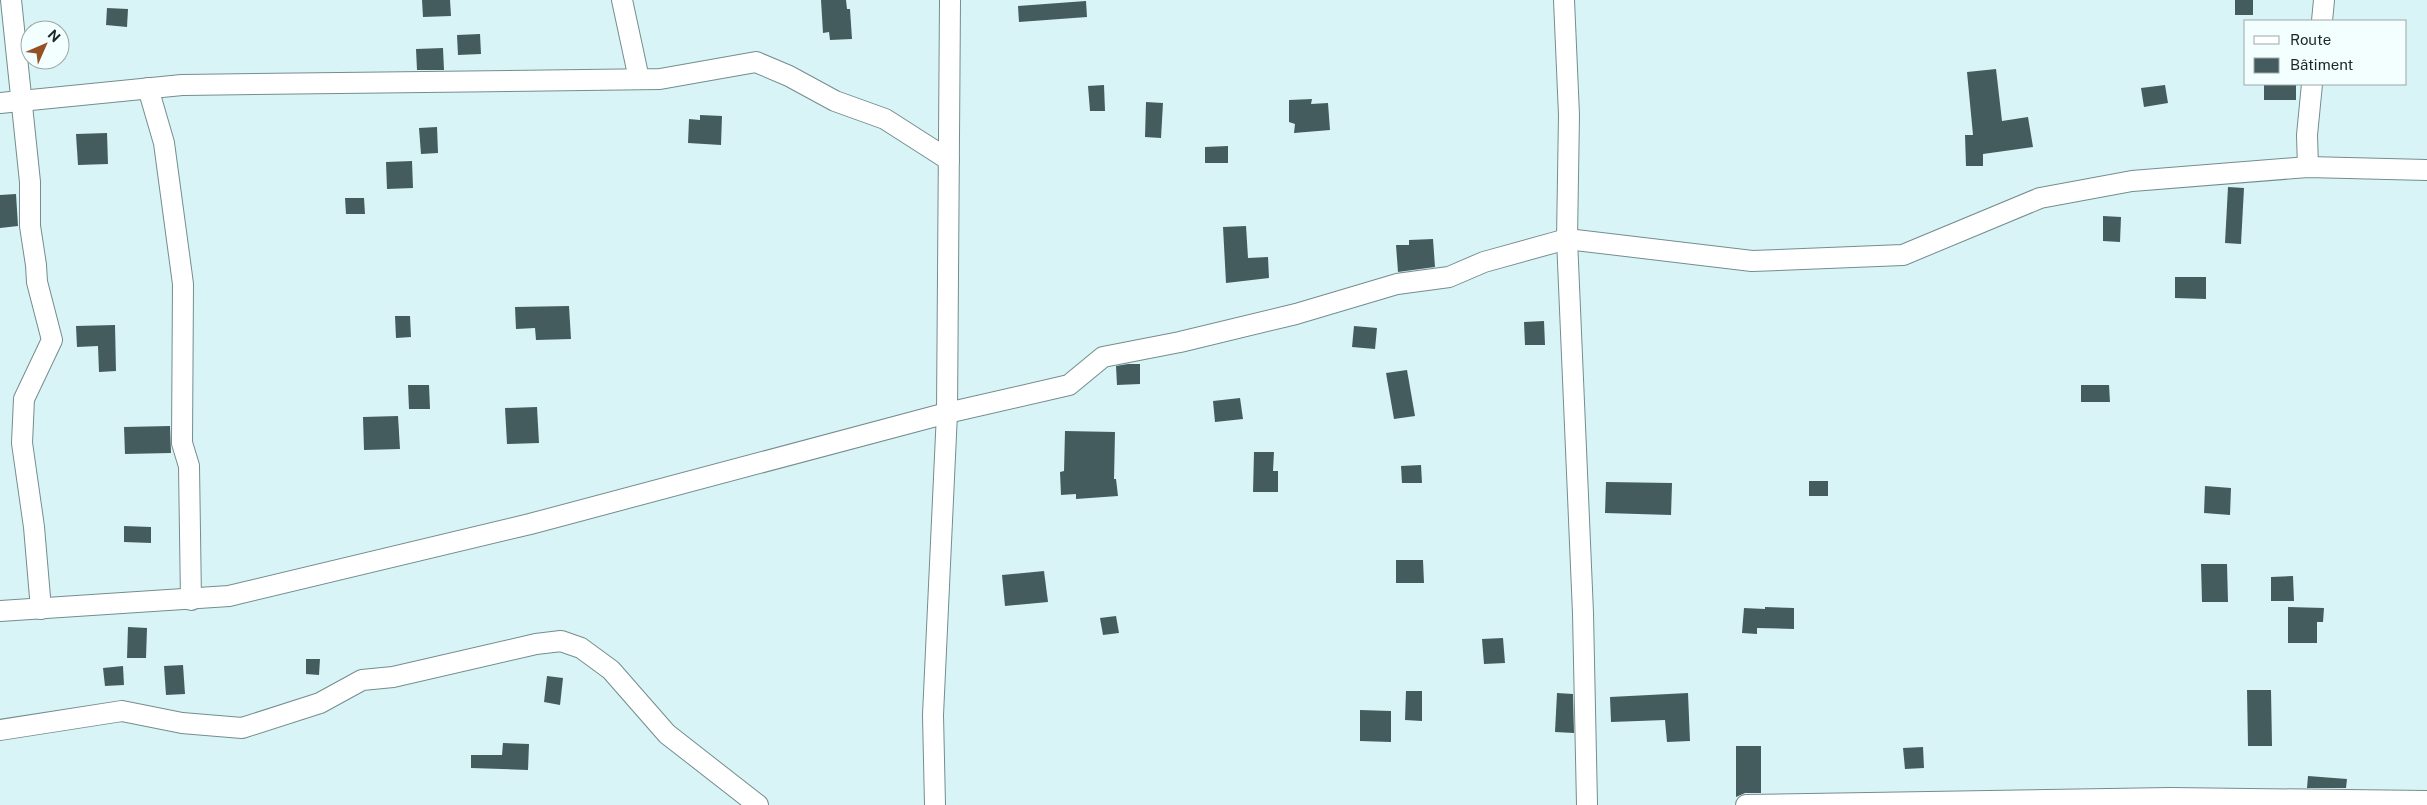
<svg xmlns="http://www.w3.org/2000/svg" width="2427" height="805" font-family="'Public Sans',sans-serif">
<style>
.building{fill:#455c5e}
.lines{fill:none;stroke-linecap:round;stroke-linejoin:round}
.street-casing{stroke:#748d8e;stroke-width:22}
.street{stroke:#fff;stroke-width:20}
</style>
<rect width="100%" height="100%" fill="#d9f4f6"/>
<g class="building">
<polygon points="422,0 450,0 451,16 423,17"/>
<polygon points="821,0 846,0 847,9 850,9 852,39 830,40 829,32 823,33"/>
<rect x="2235" y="0" width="18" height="15"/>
<polygon points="1086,1 1087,17 1019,22 1018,6"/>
<polygon points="107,8 128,9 127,27 106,25"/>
<polygon points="480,34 481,54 458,55 457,35"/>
<polygon points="443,48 444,70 417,70 416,49"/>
<polygon points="1996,69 2002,121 2028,117 2033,147 1983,154 1983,166 1966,166 1965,135 1973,135 1967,72"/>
<polygon points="1104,85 1105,111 1090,111 1088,86"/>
<polygon points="2165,85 2168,103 2144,107 2141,88"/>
<rect x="2264" y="85" width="32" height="15"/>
<polygon points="1312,99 1311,104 1328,103 1330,130 1294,133 1295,124 1289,122 1289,100"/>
<polygon points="1146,102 1163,103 1161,138 1145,137"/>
<polygon points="700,115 722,116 721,145 688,143 689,119 700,120"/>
<polygon points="437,127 438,153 421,154 419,128"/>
<polygon points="107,133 108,164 78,165 76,134"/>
<polygon points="1228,146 1228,163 1205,163 1205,147"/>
<polygon points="412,161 413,188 387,189 386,162"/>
<polygon points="2228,187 2244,188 2241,244 2225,243"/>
<polygon points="16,194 18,226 0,228 0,195"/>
<polygon points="345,198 364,198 365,214 346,214"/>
<polygon points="2103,216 2121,217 2120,242 2103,241"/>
<polygon points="1246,226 1248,258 1268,257 1269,278 1226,283 1223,227"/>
<polygon points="1433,239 1435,267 1398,272 1396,245 1409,245 1409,240"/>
<polygon points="2175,277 2206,277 2206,299 2175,298"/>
<polygon points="569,306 571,339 536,340 535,328 516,329 515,307"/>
<polygon points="395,316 410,316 411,337 396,338"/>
<polygon points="1544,321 1545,345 1525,345 1524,322"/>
<polygon points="115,325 116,371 99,372 98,346 77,347 76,326"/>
<polygon points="1354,326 1377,328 1375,349 1352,347"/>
<polygon points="1128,364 1140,364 1140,384 1117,385 1116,366"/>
<polygon points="1407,370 1415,416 1394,419 1386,373"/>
<polygon points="408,385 429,385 430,409 409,409"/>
<polygon points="2081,385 2109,385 2110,402 2081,402"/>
<polygon points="1240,398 1243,419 1215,422 1213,401"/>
<polygon points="537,407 539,443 507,444 505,408"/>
<polygon points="398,416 400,449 364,450 363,417"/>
<polygon points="170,426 171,453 125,454 124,427"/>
<polygon points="1065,431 1115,432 1114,479 1116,479 1118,496 1076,499 1076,494 1061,495 1060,472 1064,471"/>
<polygon points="1254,452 1274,452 1273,471 1278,471 1278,492 1253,492"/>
<polygon points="1421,465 1422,483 1402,483 1401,466"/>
<rect x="1809" y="481" width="19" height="15"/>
<polygon points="1606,482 1672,483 1671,515 1605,513"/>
<polygon points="2205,486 2231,488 2230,515 2204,513"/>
<polygon points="124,526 151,527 151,543 124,542"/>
<polygon points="1396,560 1423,560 1424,583 1396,583"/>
<polygon points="2201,564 2227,564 2228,602 2202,602"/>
<polygon points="1044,571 1048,602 1005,606 1002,575"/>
<polygon points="2293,576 2294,601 2271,601 2271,577"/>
<polygon points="1765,607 1794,608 1794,629 1757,628 1757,634 1742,633 1744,608 1765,609"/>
<polygon points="2288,607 2324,608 2323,622 2317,622 2317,643 2288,643"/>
<polygon points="1116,616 1119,633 1103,635 1100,618"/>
<polygon points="128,627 147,628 146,658 127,658"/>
<polygon points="1503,638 1505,663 1484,664 1482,639"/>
<polygon points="306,659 320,659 319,675 306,674"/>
<polygon points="183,665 185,694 166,695 164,666"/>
<polygon points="123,666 124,685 105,686 103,668"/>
<polygon points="547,676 563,678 560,705 544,702"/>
<polygon points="2247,690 2271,690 2272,746 2248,746"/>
<polygon points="1406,691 1422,691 1422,721 1405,720"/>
<polygon points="1557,693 1573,694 1574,733 1555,732"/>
<polygon points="1688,693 1690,741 1667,742 1665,720 1611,722 1610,697"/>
<polygon points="1360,710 1391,711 1391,742 1360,741"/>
<polygon points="503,743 529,744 528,770 471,768 471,755 502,755"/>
<polygon points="1736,746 1761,746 1761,793 1745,793 1736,797"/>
<polygon points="1923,747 1924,768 1905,769 1903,748"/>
<polygon points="2308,776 2347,779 2346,788 2307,788"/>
</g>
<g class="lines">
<g class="street-casing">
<g id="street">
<polyline points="11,0 30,182 30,226 36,265 37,282 52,340 24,399 22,443 34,527 41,609"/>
<polyline points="622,0 639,79"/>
<polyline points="1564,0 1569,115 1567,239 1583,613 1587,805"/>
<polyline points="2322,21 2324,0"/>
<polyline points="148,88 164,143 183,284 182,443 189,466 191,600"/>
<polyline points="0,103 182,85 660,79 756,62 789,76 835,101 885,119 949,160"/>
<polyline points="2308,167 2307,135 2312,84"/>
<polyline points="0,611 229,596 530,524 947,413 1069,385 1103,357 1180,342 1296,314 1397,284 1449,277 1484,262 1567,239 1752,261 1903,255 2040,198 2132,181 2308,167 2427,170"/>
<polyline points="0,730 122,711 182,723 242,728 320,703 362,680 393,677 536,644 561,641 581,648 611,670 667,734 758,805"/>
<polyline points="935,805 933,715 947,413 950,0"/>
<polyline points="1746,805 2170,798 2427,801"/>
</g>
</g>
<use href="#street" class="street"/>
</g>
<rect x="2244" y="20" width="162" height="65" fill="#f3fefe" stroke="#9da8a8"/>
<rect x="2254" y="36" width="25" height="8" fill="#ffffff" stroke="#9da8a8"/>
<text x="2290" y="45" font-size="15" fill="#1c2627">Route</text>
<rect x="2254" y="58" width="25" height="15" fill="#455c5e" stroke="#9da8a8"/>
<text x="2290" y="70" font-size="15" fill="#1c2627">Bâtiment</text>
<g transform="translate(45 45) rotate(45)"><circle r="24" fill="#f3fefe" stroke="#9da8a8"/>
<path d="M0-4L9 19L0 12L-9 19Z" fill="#955123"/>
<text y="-8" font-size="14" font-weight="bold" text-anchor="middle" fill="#1c2627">N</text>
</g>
</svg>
